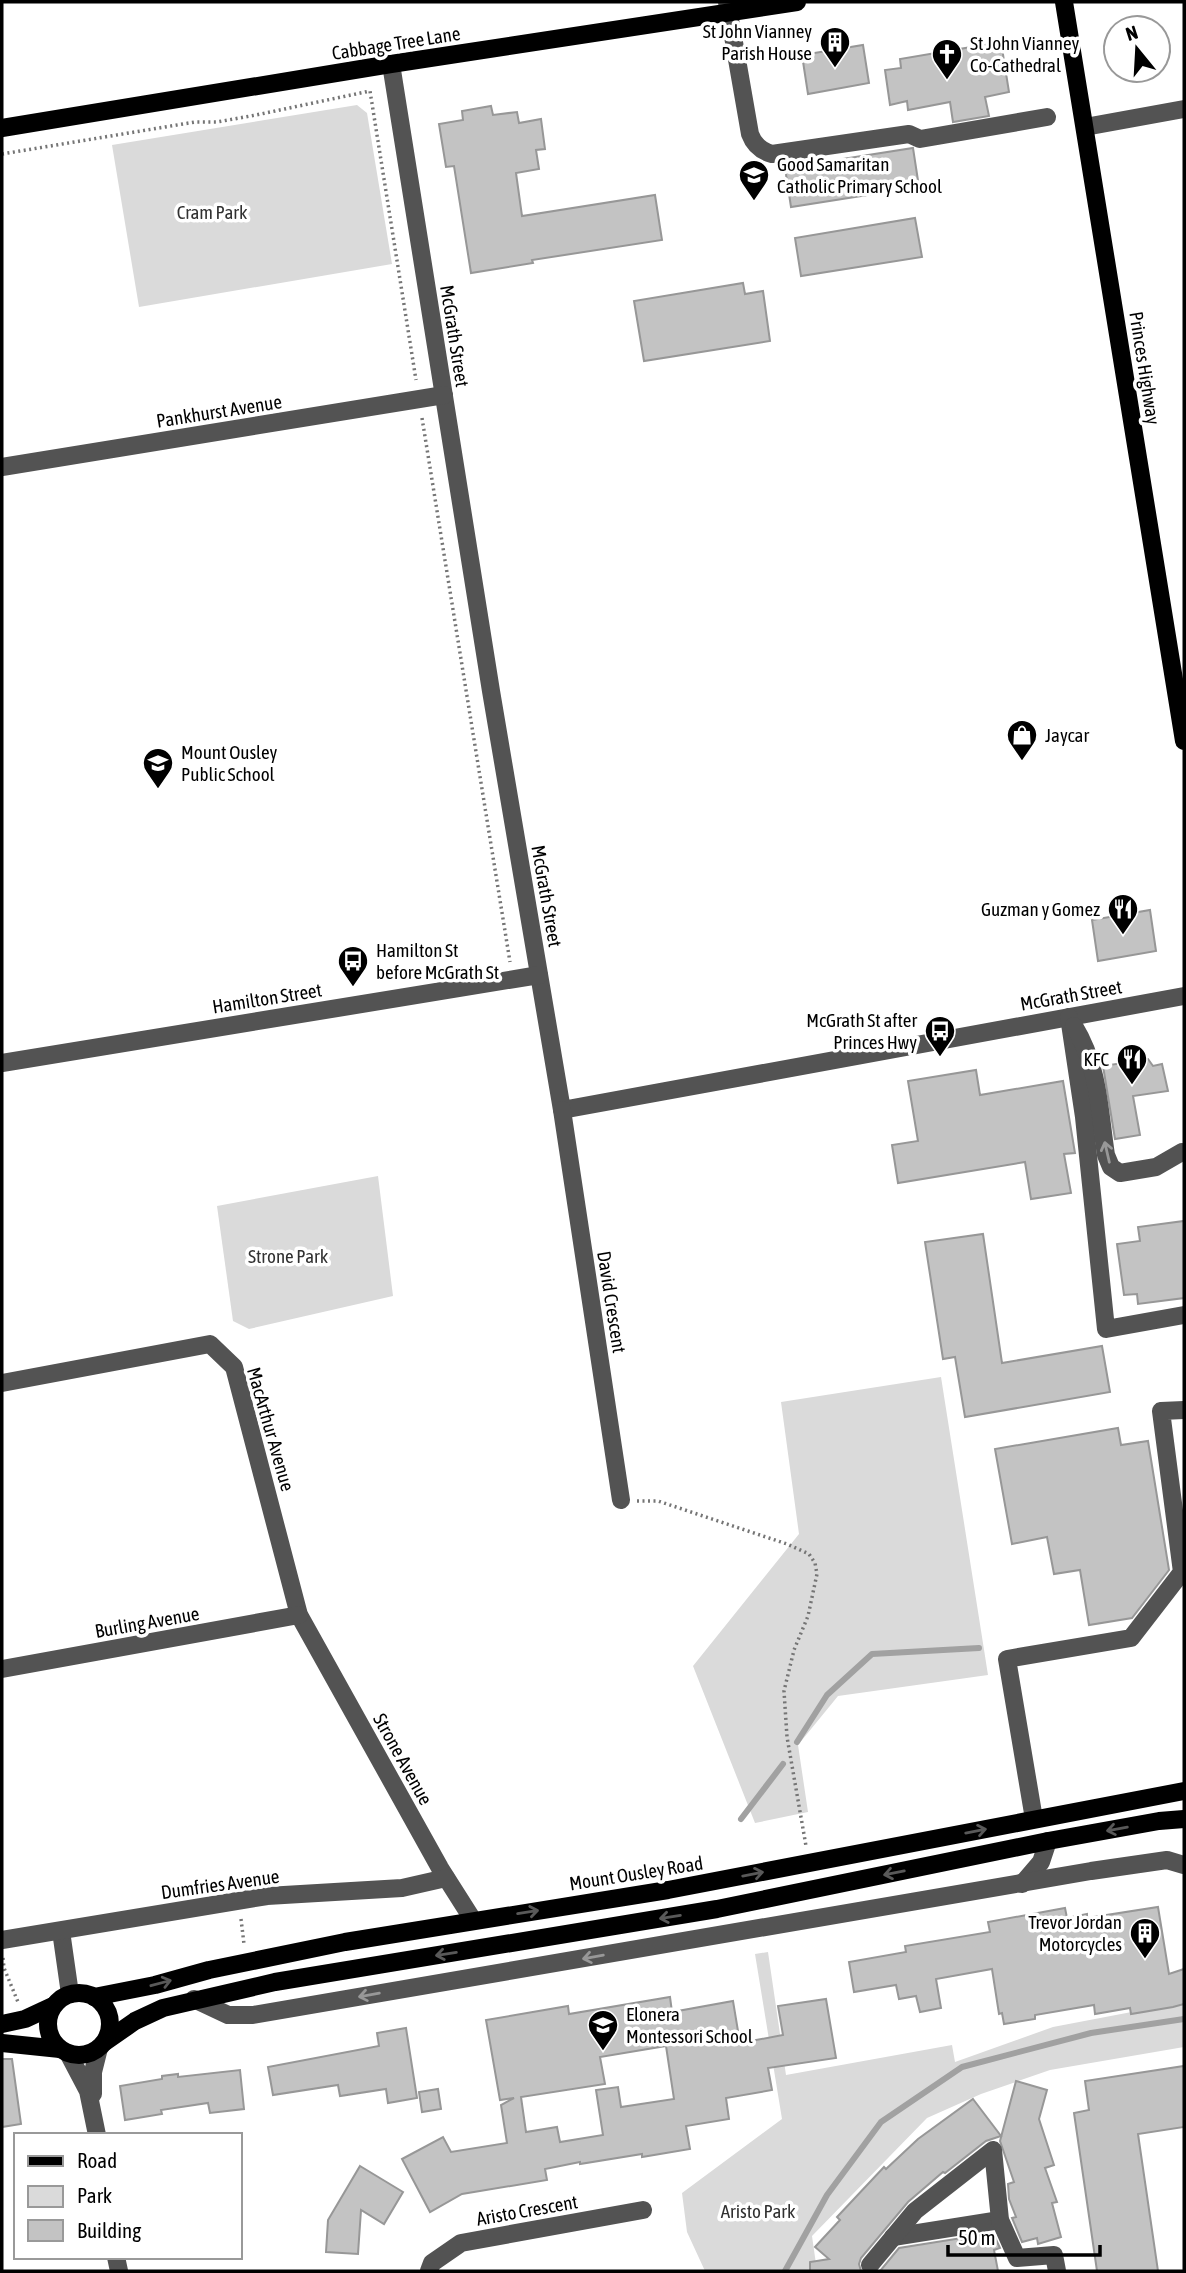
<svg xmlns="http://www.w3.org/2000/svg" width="1186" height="2273" font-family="'Asap Condensed',sans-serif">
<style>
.green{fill:#dadada}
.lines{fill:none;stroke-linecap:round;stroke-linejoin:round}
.stream{stroke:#a1a1a1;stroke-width:6}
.building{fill:#c3c3c3;stroke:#979797;stroke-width:2;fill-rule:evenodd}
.path{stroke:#757575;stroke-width:3.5;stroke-dasharray:2 3.5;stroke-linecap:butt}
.minor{stroke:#535353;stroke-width:18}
.major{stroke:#000;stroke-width:18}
.oneway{stroke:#989898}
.oneway2{stroke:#595959}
.labels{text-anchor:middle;stroke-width:7;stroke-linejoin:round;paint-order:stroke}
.poi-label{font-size:19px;fill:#000;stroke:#fff;text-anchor:start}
.street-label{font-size:19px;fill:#000;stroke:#fff}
.park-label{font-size:19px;fill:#313131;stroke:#fff}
</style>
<rect width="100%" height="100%" fill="#fff"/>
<g class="green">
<polygon points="357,105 367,113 392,264 139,307 112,145"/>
<polygon points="378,1176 393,1296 249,1329 233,1321 217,1206"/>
<polygon points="941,1377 988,1675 838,1696 798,1745 808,1812 755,1823 693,1666 799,1534 781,1402"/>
<polygon points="768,1952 786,2075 952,2045 955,2062 1053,2027 1184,2002 1184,2047 1050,2070 981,2094 927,2118 812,2236 817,2271 705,2271 687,2232 682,2193 782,2119 755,1954"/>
</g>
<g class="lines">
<g class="stream">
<polyline points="797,1742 827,1695 872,1654 979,1648"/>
<polyline points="741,1819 783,1764"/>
<polyline points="785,2271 827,2195 881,2122 962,2067 1091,2033 1184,2019"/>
</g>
</g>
<g class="building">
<polygon points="1001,42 1009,92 985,97 989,116 953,122 950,102 908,110 907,101 890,105 885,70 901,68 900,59"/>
<polygon points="863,45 869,83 808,94 802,55"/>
<polygon points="491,106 493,115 517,112 519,123 541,119 545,149 536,150 539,169 516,173 522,216 655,195 662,240 532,260 533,263 471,273 454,166 446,167 439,124 463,120 462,111"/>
<polygon points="913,148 919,187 791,207 785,168"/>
<polygon points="915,218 922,257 801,276 795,238"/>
<polygon points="743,283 745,294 763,291 770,341 644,361 634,301"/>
<polygon points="1150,910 1156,951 1098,961 1092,920"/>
<polygon points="1148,1059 1153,1066 1162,1064 1168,1091 1133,1096 1140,1135 1115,1139 1103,1066"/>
<polygon points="976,1070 980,1095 1063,1081 1075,1153 1064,1154 1071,1193 1031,1199 1025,1162 898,1183 892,1145 918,1141 908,1081"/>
<polygon points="1184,1221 1184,1298 1138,1304 1137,1294 1124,1295 1117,1244 1140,1241 1138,1227"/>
<polygon points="983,1234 1002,1363 1102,1346 1110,1392 965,1417 955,1357 943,1359 925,1242"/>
<polygon points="1118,1428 1121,1445 1148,1441 1169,1570 1132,1618 1089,1625 1080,1570 1054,1574 1047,1537 1012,1544 995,1449"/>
<polygon points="1158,1907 1169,1974 1184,1969 1184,2004 1173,2007 1131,2014 1130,2008 1095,2014 1094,2005 1035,2015 1035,2019 1004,2024 1002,2013 999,2014 992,1969 936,1979 941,2008 920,2012 916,1996 899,1999 896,1985 854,1992 849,1962 906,1952 905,1946 990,1932 988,1922 1065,1908 1067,1918 1087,1914 1087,1918"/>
<path d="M670,1997L672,2012L733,2001L740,2043L783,2035L778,2006L826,1999L836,2058L768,2068L772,2090L726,2098L729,2119L686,2126L690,2149L642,2157V2154L580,2164V2162L545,2169L547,2180L462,2194L430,2212L402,2159L443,2137L451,2152L507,2143L501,2105L514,2098L500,2100L486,2020L568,2006L569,2014ZM666,2046L674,2099L621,2107L618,2087L596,2090L603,2135L560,2142L557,2127L526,2132L521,2097L605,2084L600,2057Z"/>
<polygon points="406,2028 417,2098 388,2103 386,2089 340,2096 338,2085 273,2095 268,2067 379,2046 377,2033"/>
<polygon points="2,2059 12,2059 21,2124 2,2127"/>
<polygon points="1184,2066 1184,2127 1138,2134 1158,2271 1097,2271 1074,2113 1089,2110 1085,2081"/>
<polygon points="240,2070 244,2109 210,2113 208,2103 161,2110 162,2114 125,2120 120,2086 162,2079 162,2076 178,2074 178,2077"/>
<polygon points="1016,2081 1047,2090 1039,2119 1054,2165 1045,2168 1057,2202 1052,2203 1061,2237 1038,2244 1037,2238 1022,2242 1012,2218 1016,2217 1009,2199 1008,2184 1014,2182 1000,2141"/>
<polygon points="438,2089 441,2109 422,2112 419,2092"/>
<polygon points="973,2099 1001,2136 986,2141 945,2173 943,2172 908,2202 861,2258 859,2264 861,2271 810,2271 810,2262 829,2259 815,2247 840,2220 837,2217 884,2167 886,2169 918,2139"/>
<polygon points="360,2166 403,2192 384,2224 361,2210 358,2254 326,2252 328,2220"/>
<polygon points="993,2233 1000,2248 994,2250 998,2271 880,2271 899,2248"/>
</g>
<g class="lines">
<g class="path">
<polyline points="2,154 195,122 217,122 256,115 370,91 416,380"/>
<polyline points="422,418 510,962"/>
<polyline points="637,1501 658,1501 787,1544 809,1554 815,1563 817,1574 808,1616 794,1650 784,1691 787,1737 806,1846"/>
<polyline points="241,1919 244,1944"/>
<polyline points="3,1958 4,1968 18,2002"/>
</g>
<g class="minor">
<path d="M727,2L750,134C754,145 761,151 772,154L909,134L920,139L1047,117"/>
<polyline points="391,64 491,691 562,1110 1184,996"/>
<polyline points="1085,127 1184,109"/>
<polyline points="2,467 444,395"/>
<polyline points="1069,1017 1084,1117 1106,1329 1184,1315"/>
<path d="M1074,1026C1099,1067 1099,1109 1106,1155L1111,1167L1120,1173L1156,1167L1182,1152"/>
<polyline points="2,1063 539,975"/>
<polyline points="562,1110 621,1500"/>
<polyline points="2,1383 210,1344 234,1367 299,1615 440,1868 473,1920"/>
<polyline points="2,1669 299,1615"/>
<polyline points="1034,1819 1007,1659 1131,1638 1182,1572 1161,1411 1184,1410"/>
<polyline points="1022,1884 1041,1862 1048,1841"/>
<polyline points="61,1931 70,1994"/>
<polyline points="2,1940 267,1896 402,1888 446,1878"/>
<polyline points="194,1999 228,2015 253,2015 1091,1871 1167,1860 1184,1865"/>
<polyline points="68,2053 88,2091 97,2135"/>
<polyline points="93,2094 93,2072 99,2048"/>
<polyline points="893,2237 1000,2220"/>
<polyline points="116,2257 119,2271"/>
<polyline points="870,2265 915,2211 993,2150 1000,2220 1017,2258 1054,2255 1057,2271"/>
<polyline points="429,2271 432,2263 461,2243 643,2210"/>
</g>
<g class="major">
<polyline points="1064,2 1184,741"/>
<polyline points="2,128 391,64 797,2"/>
<circle cx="79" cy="2024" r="31"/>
<polyline points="94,1997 155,1985 209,1970 345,1942 668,1890 1184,1791"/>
<polyline points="2,2024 25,2019 53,2006"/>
<polyline points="105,2042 135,2021 163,2008 275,1982 717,1909 1048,1841 1159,1821 1184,1819"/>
<polyline points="2,2043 60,2049"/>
</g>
</g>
<defs><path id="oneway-shaft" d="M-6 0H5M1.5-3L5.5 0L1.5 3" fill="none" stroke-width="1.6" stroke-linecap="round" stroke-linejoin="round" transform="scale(1.75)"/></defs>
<g class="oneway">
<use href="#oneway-shaft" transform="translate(1107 1152) rotate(-103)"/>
<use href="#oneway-shaft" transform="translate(593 1957) rotate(170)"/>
<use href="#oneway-shaft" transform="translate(369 1995) rotate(170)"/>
</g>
<g class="oneway2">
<use href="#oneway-shaft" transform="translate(1117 1829) rotate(170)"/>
<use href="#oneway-shaft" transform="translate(976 1831) rotate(-11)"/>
<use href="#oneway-shaft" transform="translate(894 1873) rotate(169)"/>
<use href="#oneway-shaft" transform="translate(753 1874) rotate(-11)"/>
<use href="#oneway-shaft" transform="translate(528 1912) rotate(-9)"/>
<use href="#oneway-shaft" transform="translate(670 1917) rotate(171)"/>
<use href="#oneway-shaft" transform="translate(446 1954) rotate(171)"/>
<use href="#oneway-shaft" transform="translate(161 1983) rotate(-15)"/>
</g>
<defs>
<g id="building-pin" transform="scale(1.575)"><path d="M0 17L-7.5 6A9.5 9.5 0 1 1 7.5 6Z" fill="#000" stroke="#fff"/><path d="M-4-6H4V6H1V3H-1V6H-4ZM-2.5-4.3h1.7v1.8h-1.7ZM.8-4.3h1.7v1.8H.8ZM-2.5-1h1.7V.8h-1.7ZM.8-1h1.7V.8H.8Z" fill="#fff"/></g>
<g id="church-pin" transform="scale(1.575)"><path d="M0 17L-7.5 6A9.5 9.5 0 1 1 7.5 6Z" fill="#000" stroke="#fff"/><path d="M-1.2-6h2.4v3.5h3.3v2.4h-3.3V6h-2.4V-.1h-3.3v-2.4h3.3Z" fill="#fff"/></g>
<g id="school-pin" transform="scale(1.575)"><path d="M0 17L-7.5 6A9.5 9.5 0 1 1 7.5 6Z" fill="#000" stroke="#fff"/><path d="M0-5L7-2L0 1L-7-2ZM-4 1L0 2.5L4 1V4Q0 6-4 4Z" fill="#fff"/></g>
<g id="shop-pin" transform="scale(1.575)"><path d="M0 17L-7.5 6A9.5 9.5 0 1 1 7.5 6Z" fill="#000" stroke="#fff"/><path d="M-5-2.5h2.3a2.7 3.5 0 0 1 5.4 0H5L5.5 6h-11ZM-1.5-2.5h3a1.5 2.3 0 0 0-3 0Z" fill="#fff"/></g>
<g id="restaurant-pin" transform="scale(1.575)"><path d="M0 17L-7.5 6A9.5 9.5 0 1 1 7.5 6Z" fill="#000" stroke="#fff"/><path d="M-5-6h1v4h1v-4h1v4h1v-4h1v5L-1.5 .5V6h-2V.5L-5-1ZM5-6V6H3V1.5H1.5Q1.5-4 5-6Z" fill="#fff"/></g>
<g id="bus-pin" transform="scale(1.575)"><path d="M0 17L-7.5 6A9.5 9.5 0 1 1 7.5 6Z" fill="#000" stroke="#fff"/><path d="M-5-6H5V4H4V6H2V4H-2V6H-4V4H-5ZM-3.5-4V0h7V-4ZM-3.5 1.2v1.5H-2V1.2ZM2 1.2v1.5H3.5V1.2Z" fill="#fff"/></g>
</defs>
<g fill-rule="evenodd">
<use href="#building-pin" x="835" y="42"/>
<use href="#church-pin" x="947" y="54"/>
<use href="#school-pin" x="754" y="175"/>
<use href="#shop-pin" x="1022" y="735"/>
<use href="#school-pin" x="158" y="763"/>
<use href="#restaurant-pin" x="1123" y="909"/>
<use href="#bus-pin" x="353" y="961"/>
<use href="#bus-pin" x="940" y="1031"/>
<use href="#restaurant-pin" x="1132" y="1059"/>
<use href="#building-pin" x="1145" y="1933"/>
<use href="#school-pin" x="603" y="2025"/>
</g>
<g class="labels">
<g class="poi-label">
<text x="812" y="38" text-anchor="end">St John Vianney<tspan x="812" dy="22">Parish House</tspan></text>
<text x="970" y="50">St John Vianney<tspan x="970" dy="22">Co-Cathedral</tspan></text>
<text x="777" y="171">Good Samaritan<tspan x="777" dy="22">Catholic Primary School</tspan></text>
<text x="1045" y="742">Jaycar</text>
<text x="181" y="759">Mount Ousley<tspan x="181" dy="22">Public School</tspan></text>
<text x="1100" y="916" text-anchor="end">Guzman y Gomez</text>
<text x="376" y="957">Hamilton St<tspan x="376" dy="22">before McGrath St</tspan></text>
<text x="917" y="1027" text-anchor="end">McGrath St after<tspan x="917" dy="22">Princes Hwy</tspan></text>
<text x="1109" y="1066" text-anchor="end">KFC</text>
<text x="1122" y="1929" text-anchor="end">Trevor Jordan<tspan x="1122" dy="22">Motorcycles</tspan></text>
<text x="626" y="2021">Elonera<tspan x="626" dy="22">Montessori School</tspan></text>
</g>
<g class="street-label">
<text transform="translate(396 43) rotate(-9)" y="7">Cabbage Tree Lane</text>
<text transform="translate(455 336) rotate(81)" y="7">McGrath Street</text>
<text transform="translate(1145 368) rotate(81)" y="7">Princes Highway</text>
<text transform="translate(219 411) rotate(-9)" y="7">Pankhurst Avenue</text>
<text transform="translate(547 896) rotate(80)" y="7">McGrath Street</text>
<text transform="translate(1071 995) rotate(-10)" y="7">McGrath Street</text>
<text transform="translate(267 998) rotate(-9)" y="7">Hamilton Street</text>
<text transform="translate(612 1302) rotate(81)" y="7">David Crescent</text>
<text transform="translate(271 1429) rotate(74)" y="7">MacArthur Avenue</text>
<text transform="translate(147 1622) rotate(-10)" y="7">Burling Avenue</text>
<text transform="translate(403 1759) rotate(61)" y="7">Strone Avenue</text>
<text transform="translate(636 1873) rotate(-9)" y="7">Mount Ousley Road</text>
<text transform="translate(220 1884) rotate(-8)" y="7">Dumfries Avenue</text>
<text transform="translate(527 2210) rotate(-10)" y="7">Aristo Crescent</text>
</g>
<g class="park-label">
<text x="212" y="219">Cram Park</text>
<text x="288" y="1263">Strone Park</text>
<text x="758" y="2218">Aristo Park</text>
</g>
</g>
<rect width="1186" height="2273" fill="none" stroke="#000000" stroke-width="7"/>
<rect x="14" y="2133" width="228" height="126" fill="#ffffff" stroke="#999999" stroke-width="2"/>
<rect x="28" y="2156" width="35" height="10" fill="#000000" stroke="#999999" stroke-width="2"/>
<text x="77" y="2168" font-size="21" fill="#000000">Road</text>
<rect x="28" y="2186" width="35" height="21" fill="#dadada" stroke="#999999" stroke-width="2"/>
<text x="77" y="2203" font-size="21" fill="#000000">Park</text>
<rect x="28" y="2220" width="35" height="21" fill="#c3c3c3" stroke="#999999" stroke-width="2"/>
<text x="77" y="2238" font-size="21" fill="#000000">Building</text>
<g transform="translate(1137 49) rotate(342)"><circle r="33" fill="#ffffff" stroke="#999999" stroke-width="2"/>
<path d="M0-5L12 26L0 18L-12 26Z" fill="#000000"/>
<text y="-10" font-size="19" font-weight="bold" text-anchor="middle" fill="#000000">N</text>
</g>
<path d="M948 2245v10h152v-10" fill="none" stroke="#000000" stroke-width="3.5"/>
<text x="958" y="2245" font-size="21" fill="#000000" stroke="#ffffff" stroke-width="5" paint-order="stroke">50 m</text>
</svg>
